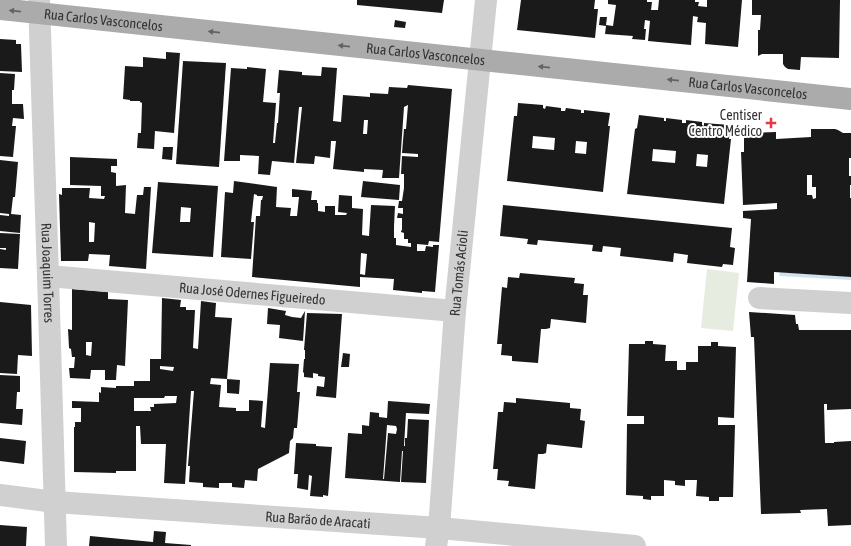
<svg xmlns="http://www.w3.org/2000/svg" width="851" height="546" font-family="'Asap Condensed',sans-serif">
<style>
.green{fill:#e6ecdf}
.water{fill:#cfe2ee}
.building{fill:#1a1a1a;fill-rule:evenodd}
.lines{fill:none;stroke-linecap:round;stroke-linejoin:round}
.minor{stroke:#d0d0d0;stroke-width:22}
.major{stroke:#ababab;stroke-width:22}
.oneway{fill:#636363}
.poi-dot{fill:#e63946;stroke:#fff;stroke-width:1.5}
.labels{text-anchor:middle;stroke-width:4;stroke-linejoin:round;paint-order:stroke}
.street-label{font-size:14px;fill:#333;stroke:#fff}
.poi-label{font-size:14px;fill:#333;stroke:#fff;text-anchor:end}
</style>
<rect width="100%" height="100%" fill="#fff"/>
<polygon class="green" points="707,269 739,273 733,331 701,328"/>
<polygon class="water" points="780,272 851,277 851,280 779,276"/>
<g class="building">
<polygon points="357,0 444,0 442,13 357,5"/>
<polygon points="521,0 595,0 594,9 598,9 595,38 517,30"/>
<polygon points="608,0 647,0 647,2 652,2 651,10 658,10 659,0 695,0 695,2 699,2 698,6 707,7 707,0 742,0 738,47 705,44 706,23 697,22 698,17 693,16 691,45 648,41 650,21 645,20 644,29 646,29 645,40 632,39 633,36 605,34 606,26 599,25 600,17 607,17 606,25 613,26 616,5 608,4"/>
<polygon points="752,0 840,0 839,58 801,57 800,70 788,69 785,67 783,64 783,54 762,54 758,56 758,30 760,30 761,15 752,15"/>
<polygon points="395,20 406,22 405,28 394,27"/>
<polygon points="0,39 16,40 16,44 21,44 22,72 0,71"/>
<polygon points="166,52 180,53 174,133 155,131 154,149 137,148 138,133 141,133 142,103 140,102 140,101 130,101 130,100 123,99 125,66 143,67 143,57 166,59"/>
<polygon points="183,61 226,63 219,167 176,164"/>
<path d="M247,67L266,69L263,102L276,103L273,143H275L277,123H278L280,93H277L279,70L302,72V75L321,76L322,67L337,68L333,121L341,122L343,95L370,97V93L388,94L389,87L407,88L408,85L452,89L439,242L429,241L428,245L417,244V251H425L426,246L433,247V245H439L435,292L422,291V293L393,290L394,279L360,277V287L252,277L256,216H260L261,200H262L263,196H257V195L254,194L251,222H254L251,259L221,257L225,192L233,193L234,181L277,187L276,207L291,208L290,216H297L299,197H292V189L312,191L311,200H317V203H318V211L325,212V206H335V215H346L347,213L338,212L339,195L352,196V208L363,209L362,235L369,236L371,205L395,206L394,226V238H396V245L411,247V243H408V239H404V233L401,232V231L402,230V218H397L398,213L403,214V208H398L399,201H402L404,188V174H401L402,156L418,157V154L402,153L404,129H406L408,105L404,107L399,178H382L383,170L364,169V172L333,169L336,141H331L330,158L315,156L314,164L296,163L302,107H299L294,163L272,161L270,175L258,174L259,156L240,155V161H224L231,68L247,69ZM364,120H368L367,134H363ZM361,253L367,254L365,275L360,274Z"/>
<polygon points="0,73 15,74 14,90 12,90 12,104 23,104 24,119 13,118 12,126 16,126 13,157 0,156"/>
<path d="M518,103L543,105V108L545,109L546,106L561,108V111H565L566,108L581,110V113H584V110L610,113L608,126H610L603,192L507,181L514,116H517ZM533,136L555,138L554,150L532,148ZM576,141L587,142L586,154L575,153Z"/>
<path d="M639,115L664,118V121H666V118L682,120V123H686V120L702,122V125L704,126V123L730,125L729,139H731L724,204L627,194L635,129L637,128ZM653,149L676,151L675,163L652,161ZM697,154L708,155L707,167L696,166Z"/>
<path d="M811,129H835L838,130L843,133H851V158H849V176H851V185H850V198H851V277L774,272V284L747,282L751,219L743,218V211L777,209V203L743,205L741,152H744V133L776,132V139L811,137ZM807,175H812V187H816V198L813,199L812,195H807Z"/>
<polygon points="163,147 173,147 172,160 162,159"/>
<path d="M70,157L117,159V166H111V172L116,173V186L126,185L125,213L135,214L137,195H143L144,187H151L146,269L109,266L110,255L89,254L88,261H61L59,194L62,195V188H90L89,198L104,199L105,196H101V186L70,185ZM89,222L95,223L94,242H89Z"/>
<polygon points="0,160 18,162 15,197 13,197 11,214 21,215 20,233 0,231 0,215 9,216 9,214 0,213"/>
<polygon points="363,181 400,185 399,200 361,197"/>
<path d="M158,182L218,186L213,257L152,253ZM181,207L191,208L190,222H180Z"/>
<polygon points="503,205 732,228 730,247 735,248 733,265 723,264 722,267 687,263 688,255 674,253 673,262 620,256 621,248 603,246 602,252 592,251 593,245 538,240 537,245 527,244 528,239 500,236"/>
<polygon points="0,233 20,234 18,269 0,268 0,249 6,250 6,248 0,248"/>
<polygon points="520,273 575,278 574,283 584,284 583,295 588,295 586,323 551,319 550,328 546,329 541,329 538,363 512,361 512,356 501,355 502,344 497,344 502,287 507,288 508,277 519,278"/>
<path d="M72,289L108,292V299L128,300L125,366L117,365L116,380H105V370H91L90,379L70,378L69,368H74L75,357H72L71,349L69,348L68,329L72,330ZM86,342H92L91,356L86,355Z"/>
<path d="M162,298L181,300L180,307H186V310H195L193,348L198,349L201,301L216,303L215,317L232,318L227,379L211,378L210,384L221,385L219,407L236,408V411H249V400L263,401L261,427L265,428L270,363L299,364L297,392H300L297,428H294L293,438L290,441L289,453L258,469L257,481L245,480L244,488L232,487V483H219V488L203,487V483L189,482L190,466H188L194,391H191L185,484L164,483L166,444H141L140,426H136V471H116V473L74,472V427H75V422H81V408H72V401L99,402V392L101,393V387L116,388V386H134V381H150V359H161ZM160,366L174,367L173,371L160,369ZM165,396H177L176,403L154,404V407H150L151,411H134V398H164Z"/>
<polygon points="0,302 31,305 32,356 18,355 17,374 0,373"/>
<polygon points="268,308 286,311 285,315 292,317 301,318 305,311 303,341 279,338 280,325 267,324"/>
<polygon points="749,312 795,315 796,324 798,324 799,330 851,330 851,409 827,410 827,404 824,404 825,443 834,443 834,442 851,441 851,525 828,526 827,509 800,510 801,513 761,514 754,337 751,337"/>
<polygon points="307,313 342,314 336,398 316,396 317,386 324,387 325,377 318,376 318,374 313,373 313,378 304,377 304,373 303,372 304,359 305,359 305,350 304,350"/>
<polygon points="645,341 653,341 653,344 666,345 665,361 677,361 677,370 686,370 686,362 698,362 698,346 711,346 711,342 718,342 718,346 736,347 734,418 718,417 718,425 735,425 733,497 719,497 719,501 709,501 709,497 696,496 697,480 685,480 685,486 675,485 675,481 664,480 664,496 651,496 651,500 643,499 643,496 626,495 627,424 644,424 644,416 627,416 629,344 645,344"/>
<polygon points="343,353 350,354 349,367 341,367"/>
<polygon points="0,375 20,376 20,392 17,392 16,409 23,409 22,425 0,423"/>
<polygon points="227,379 240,380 239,394 227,393"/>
<polygon points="516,398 570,403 570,408 581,409 580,420 585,421 582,448 547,444 546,453 543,454 538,454 535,489 508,486 509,481 497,480 498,469 493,469 498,412 503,412 504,402 516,403"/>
<path d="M388,401L430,404L429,414L406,413L404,446H405V438H407L408,419L429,420L426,483L401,482L403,451H402L400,482L345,478L348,433L362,434V425L369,426L370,412L379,413V417L387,418ZM387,425L396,426L397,429L396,434L388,433L384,479H383Z"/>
<polygon points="0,438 26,441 24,464 0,461"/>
<polygon points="296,443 316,444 316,446 332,447 328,496 323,495 323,497 310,496 312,476 309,475 308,490 297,488 298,474 294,474"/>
<polygon points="0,525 27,527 26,546 0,546"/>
<polygon points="154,531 166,532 165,543 191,545 191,546 89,546 90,536 153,542"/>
</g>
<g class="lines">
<g class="minor">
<path id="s1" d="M39,0L48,276L56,546"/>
<path id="s2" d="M48,276L455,311"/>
<polyline points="759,298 851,303"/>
<path id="s3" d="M0,495L55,502L439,528L635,546"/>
<path id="s4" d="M436,546L439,528L455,311L486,0"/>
</g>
<path class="major" id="s5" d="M0,9L851,99"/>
</g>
<defs><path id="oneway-solid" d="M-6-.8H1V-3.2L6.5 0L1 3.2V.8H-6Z"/></defs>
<g class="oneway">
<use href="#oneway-solid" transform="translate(15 11) rotate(-174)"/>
<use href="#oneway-solid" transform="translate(214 32) rotate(-174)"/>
<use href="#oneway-solid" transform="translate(344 46) rotate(-174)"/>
<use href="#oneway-solid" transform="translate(544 67) rotate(-174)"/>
<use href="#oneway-solid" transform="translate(673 80) rotate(-174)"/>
</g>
<path class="poi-dot" d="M769 117h4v4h4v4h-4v4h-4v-4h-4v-4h4z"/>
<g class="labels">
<g class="street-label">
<text dy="5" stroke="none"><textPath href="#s5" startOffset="104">Rua Carlos Vasconcelos</textPath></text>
<text dy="5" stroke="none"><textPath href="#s5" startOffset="428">Rua Carlos Vasconcelos</textPath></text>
<text dy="5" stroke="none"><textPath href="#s5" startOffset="752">Rua Carlos Vasconcelos</textPath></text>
<text dy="5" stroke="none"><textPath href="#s1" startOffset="273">Rua Joaquim Torres</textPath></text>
<text dy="5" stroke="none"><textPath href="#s4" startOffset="274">Rua Tomás Acioli</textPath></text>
<text dy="5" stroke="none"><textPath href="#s2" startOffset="205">Rua José Odernes Figueiredo</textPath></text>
<text dy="5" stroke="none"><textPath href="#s3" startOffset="319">Rua Barão de Aracati</textPath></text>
</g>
<g class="poi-label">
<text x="762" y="120">Centiser<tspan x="762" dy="16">Centro Médico</tspan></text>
</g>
</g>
</svg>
